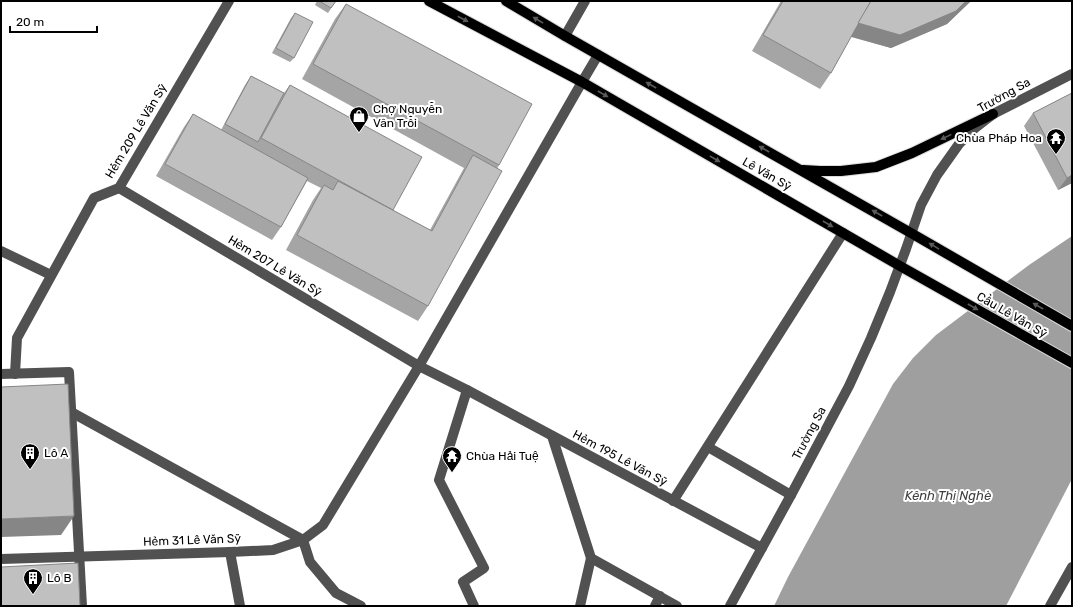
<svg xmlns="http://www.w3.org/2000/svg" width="1073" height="607" font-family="Rubik,sans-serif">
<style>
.water{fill:#9f9f9f}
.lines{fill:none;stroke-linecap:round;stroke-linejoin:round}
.major-casing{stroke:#dbdbdb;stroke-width:12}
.minor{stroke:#515151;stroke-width:10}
.major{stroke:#000;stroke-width:10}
.wall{fill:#a5a5a5}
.shaded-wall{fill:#868686}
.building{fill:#c0c0c0;stroke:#868686}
.oneway{fill:#595959}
.labels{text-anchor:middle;stroke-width:4;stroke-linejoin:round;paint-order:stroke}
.street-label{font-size:12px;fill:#000;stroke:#fff}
.poi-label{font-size:12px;fill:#000;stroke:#fff;text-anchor:start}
.water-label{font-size:13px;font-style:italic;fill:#404040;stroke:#fff}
</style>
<rect width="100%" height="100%" fill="#fff"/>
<polygon class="water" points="1072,236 1072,479 1006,606 774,606 788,577 893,384 913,358 936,335 1029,265"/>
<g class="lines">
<g class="major-casing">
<g id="major">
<polyline points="429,1 582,82 900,266 1072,363"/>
<polyline points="506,1 565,36 911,233 1072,326"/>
<polyline points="803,170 820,171 841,171 876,167 912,153 993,114"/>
</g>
</g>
<g class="minor">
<polyline points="565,36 585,1"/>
<polyline points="119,188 419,366 467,390 762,548"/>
<polyline points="1,251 51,275"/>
<polyline points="1,374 69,372 82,606"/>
<polyline points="15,374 17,338 94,198 119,188 229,1"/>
<polyline points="467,390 439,480 484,568 463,582 474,606"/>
<polyline points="71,412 303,540 310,562 336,593 361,606"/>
<polyline points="552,436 591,558 677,606"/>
<polyline points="708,447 791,495"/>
<polyline points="673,501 843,233"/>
<polyline points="230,552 240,606"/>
<polyline points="1,559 230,552 273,550 303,540 323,525 419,366 582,82 598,55"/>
<polyline points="580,606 591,558"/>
<polyline points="655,606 660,596"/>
<polyline points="730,606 791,495 849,386 871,338 890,292 906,249 921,205 937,175 959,144 975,128 993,114 1072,74"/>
<polyline points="1050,606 1072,567"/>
</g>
<use href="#major" class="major"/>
</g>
<g class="wall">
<polygon points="317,1 336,1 328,13 315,5"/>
<polygon points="781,1 971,1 947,24 891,48 851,37 831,73 820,89 752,51"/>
<polygon points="346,4 499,165 428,306 418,321 286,250 313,200 321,188 307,181 281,227 272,240 156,176 184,127 193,114 221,130 245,85 251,76 284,93 290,85 393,210 430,230 464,168 302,79 335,19"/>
<polygon points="295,13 294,58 290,62 272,53 291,18"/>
<polygon points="1072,93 1072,183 1058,190 1024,126 1033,113"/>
</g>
<g class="shaded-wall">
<polygon points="966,1 971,1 947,24 891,48 849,36 858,23"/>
<polygon points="1072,175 1072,183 1058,190 1067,178"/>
<polygon points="74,516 61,535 1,537 1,519"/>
</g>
<g class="building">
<polygon points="319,1 336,1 331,8"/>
<polygon points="783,1 871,1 831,73 763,35"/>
<polygon points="871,1 966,1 956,11 900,35 858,23"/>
<polygon points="346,4 532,104 499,165 313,64"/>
<polygon points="295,13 313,22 294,58 276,48"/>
<polygon points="251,76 284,93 258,142 225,124"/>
<polygon points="290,85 422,157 393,210 261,138"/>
<polygon points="1072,93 1072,175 1067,178 1033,113"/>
<polygon points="193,114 308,178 281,227 165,164"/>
<polygon points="473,155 502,171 428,306 297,235 324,185 333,190 338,181 432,231"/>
<polygon points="68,384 74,516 1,519 1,387"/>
<polygon points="78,563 80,606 1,606 1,567"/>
</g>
<defs><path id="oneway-solid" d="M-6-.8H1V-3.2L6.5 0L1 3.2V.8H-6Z"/></defs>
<g class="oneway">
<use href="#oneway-solid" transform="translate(463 19) rotate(28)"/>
<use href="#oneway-solid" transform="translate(538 20) rotate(-149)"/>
<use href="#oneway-solid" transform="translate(651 85) rotate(-150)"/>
<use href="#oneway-solid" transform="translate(603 94) rotate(30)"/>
<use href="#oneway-solid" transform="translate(946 137) rotate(154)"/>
<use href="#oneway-solid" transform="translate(764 149) rotate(-150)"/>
<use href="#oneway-solid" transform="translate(715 159) rotate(30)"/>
<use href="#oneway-solid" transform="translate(877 213) rotate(-150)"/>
<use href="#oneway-solid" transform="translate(828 224) rotate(30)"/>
<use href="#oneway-solid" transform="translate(934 246) rotate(-149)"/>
<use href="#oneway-solid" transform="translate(1038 306) rotate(-150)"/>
<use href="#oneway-solid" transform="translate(973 307) rotate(30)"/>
</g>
<defs>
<g id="shop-pin" transform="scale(1)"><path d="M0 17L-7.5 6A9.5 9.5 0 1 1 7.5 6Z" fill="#000" stroke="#fff"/><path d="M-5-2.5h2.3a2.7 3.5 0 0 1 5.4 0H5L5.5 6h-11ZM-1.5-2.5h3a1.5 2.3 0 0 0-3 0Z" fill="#fff"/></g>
<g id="temple-pin" transform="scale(1)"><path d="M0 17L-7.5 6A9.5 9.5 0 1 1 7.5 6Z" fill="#000" stroke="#fff"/><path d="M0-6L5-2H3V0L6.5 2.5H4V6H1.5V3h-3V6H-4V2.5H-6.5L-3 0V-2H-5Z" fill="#fff"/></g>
<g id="building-pin" transform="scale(1)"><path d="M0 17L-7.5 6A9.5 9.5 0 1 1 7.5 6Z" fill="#000" stroke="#fff"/><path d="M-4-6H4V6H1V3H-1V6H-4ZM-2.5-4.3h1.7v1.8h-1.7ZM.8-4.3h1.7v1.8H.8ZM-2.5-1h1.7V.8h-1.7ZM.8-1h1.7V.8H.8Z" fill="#fff"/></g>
</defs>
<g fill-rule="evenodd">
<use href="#shop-pin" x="359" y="116"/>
<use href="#temple-pin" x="1056" y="138"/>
<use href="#building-pin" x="30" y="453"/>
<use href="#temple-pin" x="452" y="456"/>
<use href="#building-pin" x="33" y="578"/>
</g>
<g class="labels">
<g class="street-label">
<text transform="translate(1004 95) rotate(-29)" y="4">Trường Sa</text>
<text transform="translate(136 131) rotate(-59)" y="4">Hẻm 209 Lê Văn Sỹ</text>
<text transform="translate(767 174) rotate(30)" y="4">Lê Văn Sỹ</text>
<text transform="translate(275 266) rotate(31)" y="4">Hẻm 207 Lê Văn Sỹ</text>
<text transform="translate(1012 315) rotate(30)" y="4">Cầu Lê Văn Sỹ</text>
<text transform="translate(809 433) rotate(-62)" y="4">Trường Sa</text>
<text transform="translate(620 458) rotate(28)" y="4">Hẻm 195 Lê Văn Sỹ</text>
<text transform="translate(192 540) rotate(-2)" y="4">Hẻm 31 Lê Văn Sỹ</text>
</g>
<g class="poi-label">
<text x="373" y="113">Chợ Nguyễn<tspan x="373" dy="14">Văn Trỗi</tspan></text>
<text x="1042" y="142" text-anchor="end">Chùa Pháp Hoa</text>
<text x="44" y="457">Lô A</text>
<text x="466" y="460">Chùa Hải Tuệ</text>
<text x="47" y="582">Lô B</text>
</g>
<g class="water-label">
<text x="948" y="500">Kênh Thị Nghè</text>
</g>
</g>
<rect width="1073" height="607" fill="none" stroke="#000000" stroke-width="4"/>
<path d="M10 26v6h87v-6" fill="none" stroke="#000000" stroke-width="2"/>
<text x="16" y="26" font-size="12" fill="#000000" stroke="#ffffff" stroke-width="3" paint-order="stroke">20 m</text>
</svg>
